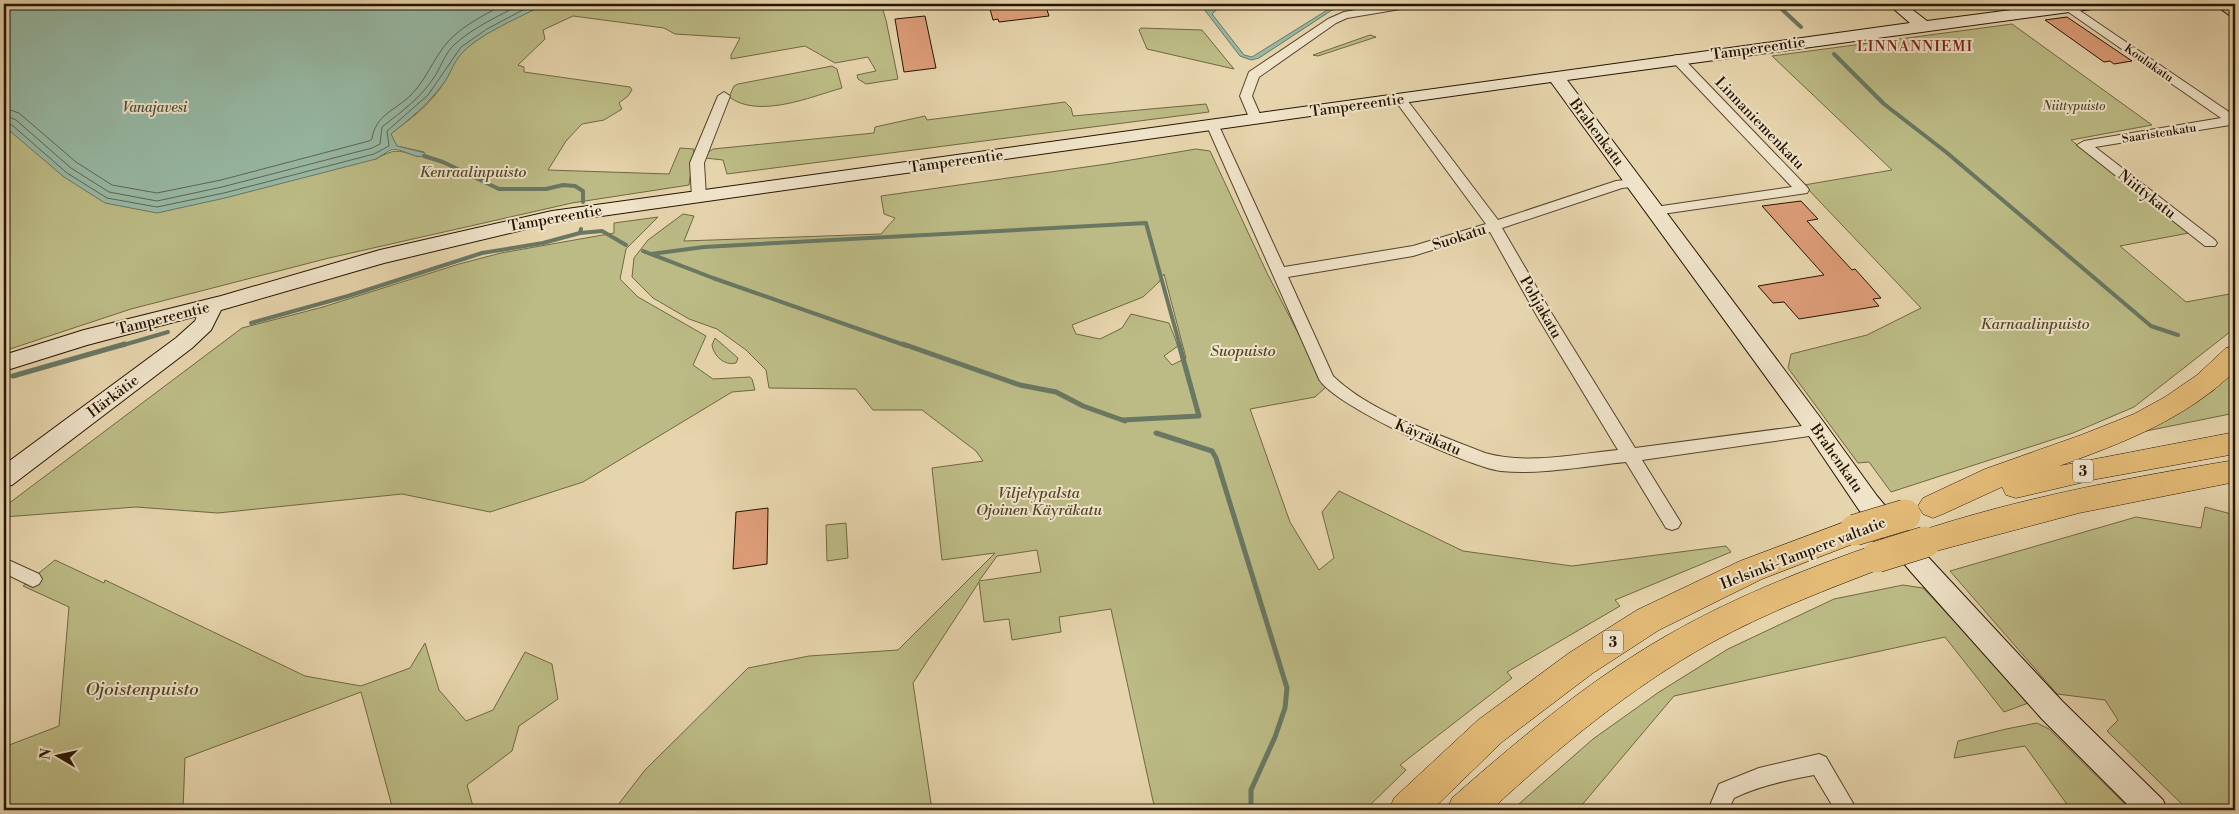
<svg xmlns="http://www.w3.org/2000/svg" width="2239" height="814" font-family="'Libre Bodoni',serif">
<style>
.green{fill:#bcbb85;stroke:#706842;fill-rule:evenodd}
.water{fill:#97b9a5;stroke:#697763}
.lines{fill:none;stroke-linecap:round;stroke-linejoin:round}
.shore{stroke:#5e6652;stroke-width:1}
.stream-far1{stroke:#697763;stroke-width:4}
.stream{stroke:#697763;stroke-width:5}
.building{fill:#dd9d78;stroke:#251400}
.street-casing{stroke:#55442b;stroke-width:2}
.secondary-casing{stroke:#251400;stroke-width:2}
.primary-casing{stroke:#251400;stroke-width:2}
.highway-casing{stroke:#251400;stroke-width:1}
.street{fill:#efe3c9;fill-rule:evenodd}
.secondary{fill:#efe3c9;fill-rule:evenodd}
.primary{fill:#e3ba76;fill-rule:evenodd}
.highway{fill:#e3ba76;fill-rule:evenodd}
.highway-bridge-casing{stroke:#251400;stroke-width:32;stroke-linecap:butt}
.highway-bridge{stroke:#e3ba76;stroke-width:31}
.labels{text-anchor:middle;stroke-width:4;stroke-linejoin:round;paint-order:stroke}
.far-street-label{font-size:12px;fill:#251400;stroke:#efe3c9}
.far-park-label{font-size:12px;font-style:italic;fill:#524628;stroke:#efe3c9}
.far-water-label{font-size:14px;font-style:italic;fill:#4d4e3a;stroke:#efe3c9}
.shield{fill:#efe3c9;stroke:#62523c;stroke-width:1}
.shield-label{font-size:14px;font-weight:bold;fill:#251400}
.far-quarter-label{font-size:15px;letter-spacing:1px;fill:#7a1f14;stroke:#efe3c9}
.street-label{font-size:15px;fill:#251400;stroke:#efe3c9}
.park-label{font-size:15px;font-style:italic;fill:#524628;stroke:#efe3c9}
.near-park-label{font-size:18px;font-style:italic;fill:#524628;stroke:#efe3c9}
</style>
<rect width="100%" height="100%" fill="#e6d4ac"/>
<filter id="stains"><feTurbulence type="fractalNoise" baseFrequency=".004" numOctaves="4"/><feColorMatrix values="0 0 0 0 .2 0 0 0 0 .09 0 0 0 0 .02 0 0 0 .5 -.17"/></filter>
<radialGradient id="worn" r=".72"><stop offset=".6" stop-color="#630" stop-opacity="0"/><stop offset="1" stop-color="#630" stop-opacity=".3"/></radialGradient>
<g class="green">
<path d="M545,4H881L886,20L898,79L866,84L858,79L857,75L876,71L868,57L835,63L805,46L731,59V55L740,38L675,34L664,28L573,16L543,30L545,39L518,65L524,67V72L630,87L632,90L628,96L619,103L622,109L604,120L582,124L566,141L548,170L669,174L680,148L694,149L689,185L572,203L329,258L131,309L4,351V126L9,129L376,159C395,148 399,150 419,157L424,152L397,146L390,134C411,119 431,104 445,81C451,71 454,61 462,52C483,32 519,17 545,4Z"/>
<polygon points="2012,24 2152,125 2071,140 2189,233 2120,246 2186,302 2235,293 2235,328 2134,407 2073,433 1891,492 1869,462 1858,463 1788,368 1791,354 1867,335 1921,308 1804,185 1892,170 1772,56"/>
<polygon points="1141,28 1202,30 1234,69 1147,49 1139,30"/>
<polygon points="1370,35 1376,37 1318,56 1313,55"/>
<path d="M832,66L837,69L842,88C810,97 759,119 729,97L734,86L738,84Z"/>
<polygon points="1065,102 1071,108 1073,116 1206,104 1209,112 727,174 723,160 705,158 707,153 713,149 874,133 875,127 925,116 927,120"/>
<path d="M1196,149L1210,151L1267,273L1326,387L1315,397L1250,409L1290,522L1319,570L1334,558L1322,512L1339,491L1463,551L1572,566L1726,546L1731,552L1615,600L1620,606L1507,672L1512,678L1400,765L1406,770L1365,810H1155L1111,609L1059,617L1061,632L1012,640L1009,619L984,622L979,582L913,683L932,810H614L645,770L748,668L809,656L898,650L995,553L942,560L932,468L983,461L976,451L922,410H873L856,389L769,388L766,370L746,350L717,329L689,319L653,298L632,277L634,258L648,240L683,214L694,216L684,241L881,234L895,218L884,214L881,196L1107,164ZM1164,274L1186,358L1172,365L1164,356L1178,346L1169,323L1131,314L1122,328L1100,339L1076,334L1072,325L1143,297L1159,282ZM1037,550L1041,572L979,581L997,556Z"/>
<polygon points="658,217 626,249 620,279 638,297 706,336 693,365 713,379 750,377 752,379 755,390 732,392 583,482 490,512 402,494 218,513 136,507 4,517 4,507 242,328 323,307 459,264 501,253 614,233 614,223"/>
<path d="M715,338L738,358L736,363C724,366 714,356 712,345Z"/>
<polygon points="2235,367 2235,413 2146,431 2213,391"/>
<polygon points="2205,507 2235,515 2235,810 2188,810 2107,731 2118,720 2105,700 2057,694 1950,571 2136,517 2201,528"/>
<polygon points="846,523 848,558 827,561 826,525"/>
<polygon points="55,560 104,583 105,580 305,676 361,686 410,668 425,643 439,690 466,721 493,710 525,652 552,664 558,699 519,726 512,751 467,785 474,810 393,810 361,692 185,758 183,810 4,810 4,747 59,726 69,607 23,586"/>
<polygon points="1903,585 1923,588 2031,702 2004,712 1945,637 1674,696 1581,806 1580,810 1512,810 1593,739 1659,692 1728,649 1834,599"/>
<polygon points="2037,723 2049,729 2131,810 2071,810 2025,746 1954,758 1958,741 2006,729"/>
</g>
<g class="water">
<path d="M4,4H545C521,17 481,33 463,52C453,62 451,74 443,84C427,105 411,118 391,134L397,146L425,153L424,156C413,159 402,147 391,150C386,152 381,156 376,159L225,198L157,213L105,203L64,177L4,126Z"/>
<polygon points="1200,4 1223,4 1212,14 1244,55 1252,57 1329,9 1347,4 1365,4 1332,10 1259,58 1251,60 1240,56"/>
</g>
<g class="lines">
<g class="shore">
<path d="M4,108L19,113L76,162L112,185L157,193L221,180L369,141L372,139C375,115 396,110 411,95C429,77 436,50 456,34C471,21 488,13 505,4"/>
<path d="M4,115L16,120L71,168L109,192L157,201L222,187L372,148L380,144L382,127C401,112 421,98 435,76C442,65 445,53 455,44C474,27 499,16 521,4"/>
<polyline points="4,122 12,125 67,173 107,198 157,207 224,193 374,154 389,146 387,131 428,95 461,47 487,29 534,4"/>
</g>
<g class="stream-far1">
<polyline points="1776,4 1801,27"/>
<polyline points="1834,54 1884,104 1946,152 2151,326 2178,335"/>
<polyline points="424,156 443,162 499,189 546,189 563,185 575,186 583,191 583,202"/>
<polyline points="581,229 580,233 602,231 626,245"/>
<polyline points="643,251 713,278 907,346"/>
<polyline points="651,254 704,247 1146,223 1180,346"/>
<polyline points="251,323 348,296 482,253 543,243 580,233"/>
<polyline points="120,346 168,332"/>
</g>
<g class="stream">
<polyline points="903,344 1020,385 1056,392 1083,406 1125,421"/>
<polyline points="13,376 125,344"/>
<polyline points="1123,420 1199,416 1179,344"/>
<polyline points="1156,433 1212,451 1216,458 1287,688 1285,708 1275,737 1251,790 1251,810"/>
</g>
</g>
<g class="building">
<polygon points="1015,4 1045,4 1049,16 999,22 998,19 993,20 990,9 996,9 995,6"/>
<polygon points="925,16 936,68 904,72 895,19"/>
<polygon points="2067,17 2132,61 2114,64 2110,61 2104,62 2045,20"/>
<polygon points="1801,201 1818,219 1807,221 1852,270 1855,269 1881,298 1873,299 1879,306 1799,319 1784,302 1773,303 1758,286 1824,275 1762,206"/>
<polygon points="768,508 767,564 733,569 736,512"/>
</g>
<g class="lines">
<g class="street-casing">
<g id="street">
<polygon points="1392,4 1418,4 1412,7 1347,18 1336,23 1259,77 1252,96 1262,119 1256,123 1251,122 1240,96 1249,72 1328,19 1344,12"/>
<polygon points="2057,4 2070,4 2235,116 2235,126 2230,125 2095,147 2215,240 2217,243 2215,246 2205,246 2077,145 2084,141 2221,118"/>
<polygon points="1677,55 1681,56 1807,187 1809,190 1807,193 1655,215 1650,214 1648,211 1650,208 1655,207 1792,187 1673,62 1671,59 1673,56"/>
<polygon points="724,92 730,96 704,163 706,197 699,201 692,197 690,163 718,96"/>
<path d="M1400,95L1404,96L1498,220L1616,181L1634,179L1641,183L1639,186L1622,188L1502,228L1552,314L1635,448L1817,424L1823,426L1825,430L1823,434L1642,460L1681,523L1678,528L1672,530L1666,528L1626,462C1585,466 1541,475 1501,471C1469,467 1334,406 1319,379L1207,126L1213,122L1219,126L1284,267L1413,246L1486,224L1394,99ZM1490,232L1537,316L1618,450C1575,454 1527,465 1485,453C1436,433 1371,413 1333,376L1288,277L1413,256Z"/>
<polygon points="4,558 39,574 42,579 39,584 33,587 4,573"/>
<path d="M1819,754L1826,757L1857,810H1835L1814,775C1786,780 1759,786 1734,798L1728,810H1708L1719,784L1759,768Z"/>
</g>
</g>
<g class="secondary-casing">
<polygon id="secondary" points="1888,4 1905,4 1927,21 2058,4 2100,4 2098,7 2092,9 1567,80 1825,424 1877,496 1929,558 2062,701 2163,800 2167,810 2133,810 2042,719 1911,572 1859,510 1809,436 1551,82 552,223 384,263 221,310 211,330 192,348 12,485 4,487 4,465 176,338 195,321 197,316 87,345 4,371 4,355 84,330 221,296 380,250 552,211 1910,23"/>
</g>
<g class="primary-casing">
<polygon id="primary" points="2214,4 2235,4 2235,16 2229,15"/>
</g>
<g class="highway-casing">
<g id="highway">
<path d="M2235,346V371C2186,419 2123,443 2059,466L2235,432V454L2097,479L2016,498L2006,495L2002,487L1943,514L1933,518L1923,514L1918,506L1923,498L1985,469L2081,435L2134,414L2165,397L2197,375L2226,348Z"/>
<path d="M2235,460V482L2079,513L1925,554L1914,551L1910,542L1914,533C2018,498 2127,478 2235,460Z"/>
<polygon points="1855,518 1866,521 1870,530 1866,539 1762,579 1659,630 1593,673 1502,742 1432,810 1389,810 1394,798 1478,720 1569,653 1637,610 1740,561"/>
<path d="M1877,544L1888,548L1892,557L1888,566C1828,589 1767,612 1711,643C1630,688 1558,748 1491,810H1447L1452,798C1519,739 1588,681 1666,636C1732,598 1805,569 1877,544Z"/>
</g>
</g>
<use href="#street" class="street"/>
<use href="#secondary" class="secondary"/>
<use href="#primary" class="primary"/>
<use href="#highway" class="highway"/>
<g class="highway-bridge-casing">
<g id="highway-bridge">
<polyline points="1855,530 1905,515"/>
<polyline points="1877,557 1925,542"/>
</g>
</g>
<use href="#highway-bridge" class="highway-bridge"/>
</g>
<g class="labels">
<g class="far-street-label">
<text transform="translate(2149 63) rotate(35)" y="4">Koulukatu</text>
<text transform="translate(2159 133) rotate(-9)" y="4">Saaristenkatu</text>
</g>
<g class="far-park-label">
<text x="2074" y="110">Niittypuisto</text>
</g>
<g class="far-water-label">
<text x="155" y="112">Vanajavesi</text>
</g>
<g class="shield">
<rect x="2073" y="459.5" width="20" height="23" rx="4"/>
<rect x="1603" y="630.5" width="20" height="23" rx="4"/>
</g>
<g class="shield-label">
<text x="2083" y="476">3</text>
<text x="1613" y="647">3</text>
</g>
<g class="far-quarter-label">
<text x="1915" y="51">LINNANNIEMI</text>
</g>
<g class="street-label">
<text transform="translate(1758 48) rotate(-8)" y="5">Tampereentie</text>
<text transform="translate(1357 105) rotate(-8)" y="5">Tampereentie</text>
<text transform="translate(1760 123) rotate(46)" y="5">Linnaniemenkatu</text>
<text transform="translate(1597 132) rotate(53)" y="5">Brahenkatu</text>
<text transform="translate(956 161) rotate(-8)" y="5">Tampereentie</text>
<text transform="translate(2147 194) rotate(38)" y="5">Niittykatu</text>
<text transform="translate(555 218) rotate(-10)" y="5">Tampereentie</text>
<text transform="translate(1459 237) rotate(-18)" y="5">Suokatu</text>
<text transform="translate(1541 307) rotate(60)" y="5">Pohjakatu</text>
<text transform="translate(163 318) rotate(-14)" y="5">Tampereentie</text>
<text transform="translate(113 396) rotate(-37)" y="5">Härkätie</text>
<text transform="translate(1428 437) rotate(23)" y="5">Käyräkatu</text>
<text transform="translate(1837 458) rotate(55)" y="5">Brahenkatu</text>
<text transform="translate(1803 553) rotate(-21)" y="5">Helsinki-Tampere valtatie</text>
</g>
<g class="park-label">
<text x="473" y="177">Kenraalinpuisto</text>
<text x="2035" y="329">Karnaalinpuisto</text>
<text x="1243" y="356">Suopuisto</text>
<text x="1039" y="498">Viljelypalsta<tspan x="1039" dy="17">Ojoinen Käyräkatu</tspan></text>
</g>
<g class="near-park-label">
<text x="142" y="695">Ojoistenpuisto</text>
</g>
</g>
<rect width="2239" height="814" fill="none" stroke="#e6d4ac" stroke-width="20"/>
<rect x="5" y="5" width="2229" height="804" fill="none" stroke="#251400" stroke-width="2.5"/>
<rect x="10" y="10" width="2219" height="794" fill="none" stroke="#251400"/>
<g transform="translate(58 756) rotate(279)" stroke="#efe3c9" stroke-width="4" paint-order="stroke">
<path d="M0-4L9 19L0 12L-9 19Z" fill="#251400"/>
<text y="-8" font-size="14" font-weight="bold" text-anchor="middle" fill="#251400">N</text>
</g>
<rect width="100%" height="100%" filter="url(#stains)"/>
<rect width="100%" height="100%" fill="url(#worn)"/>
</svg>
